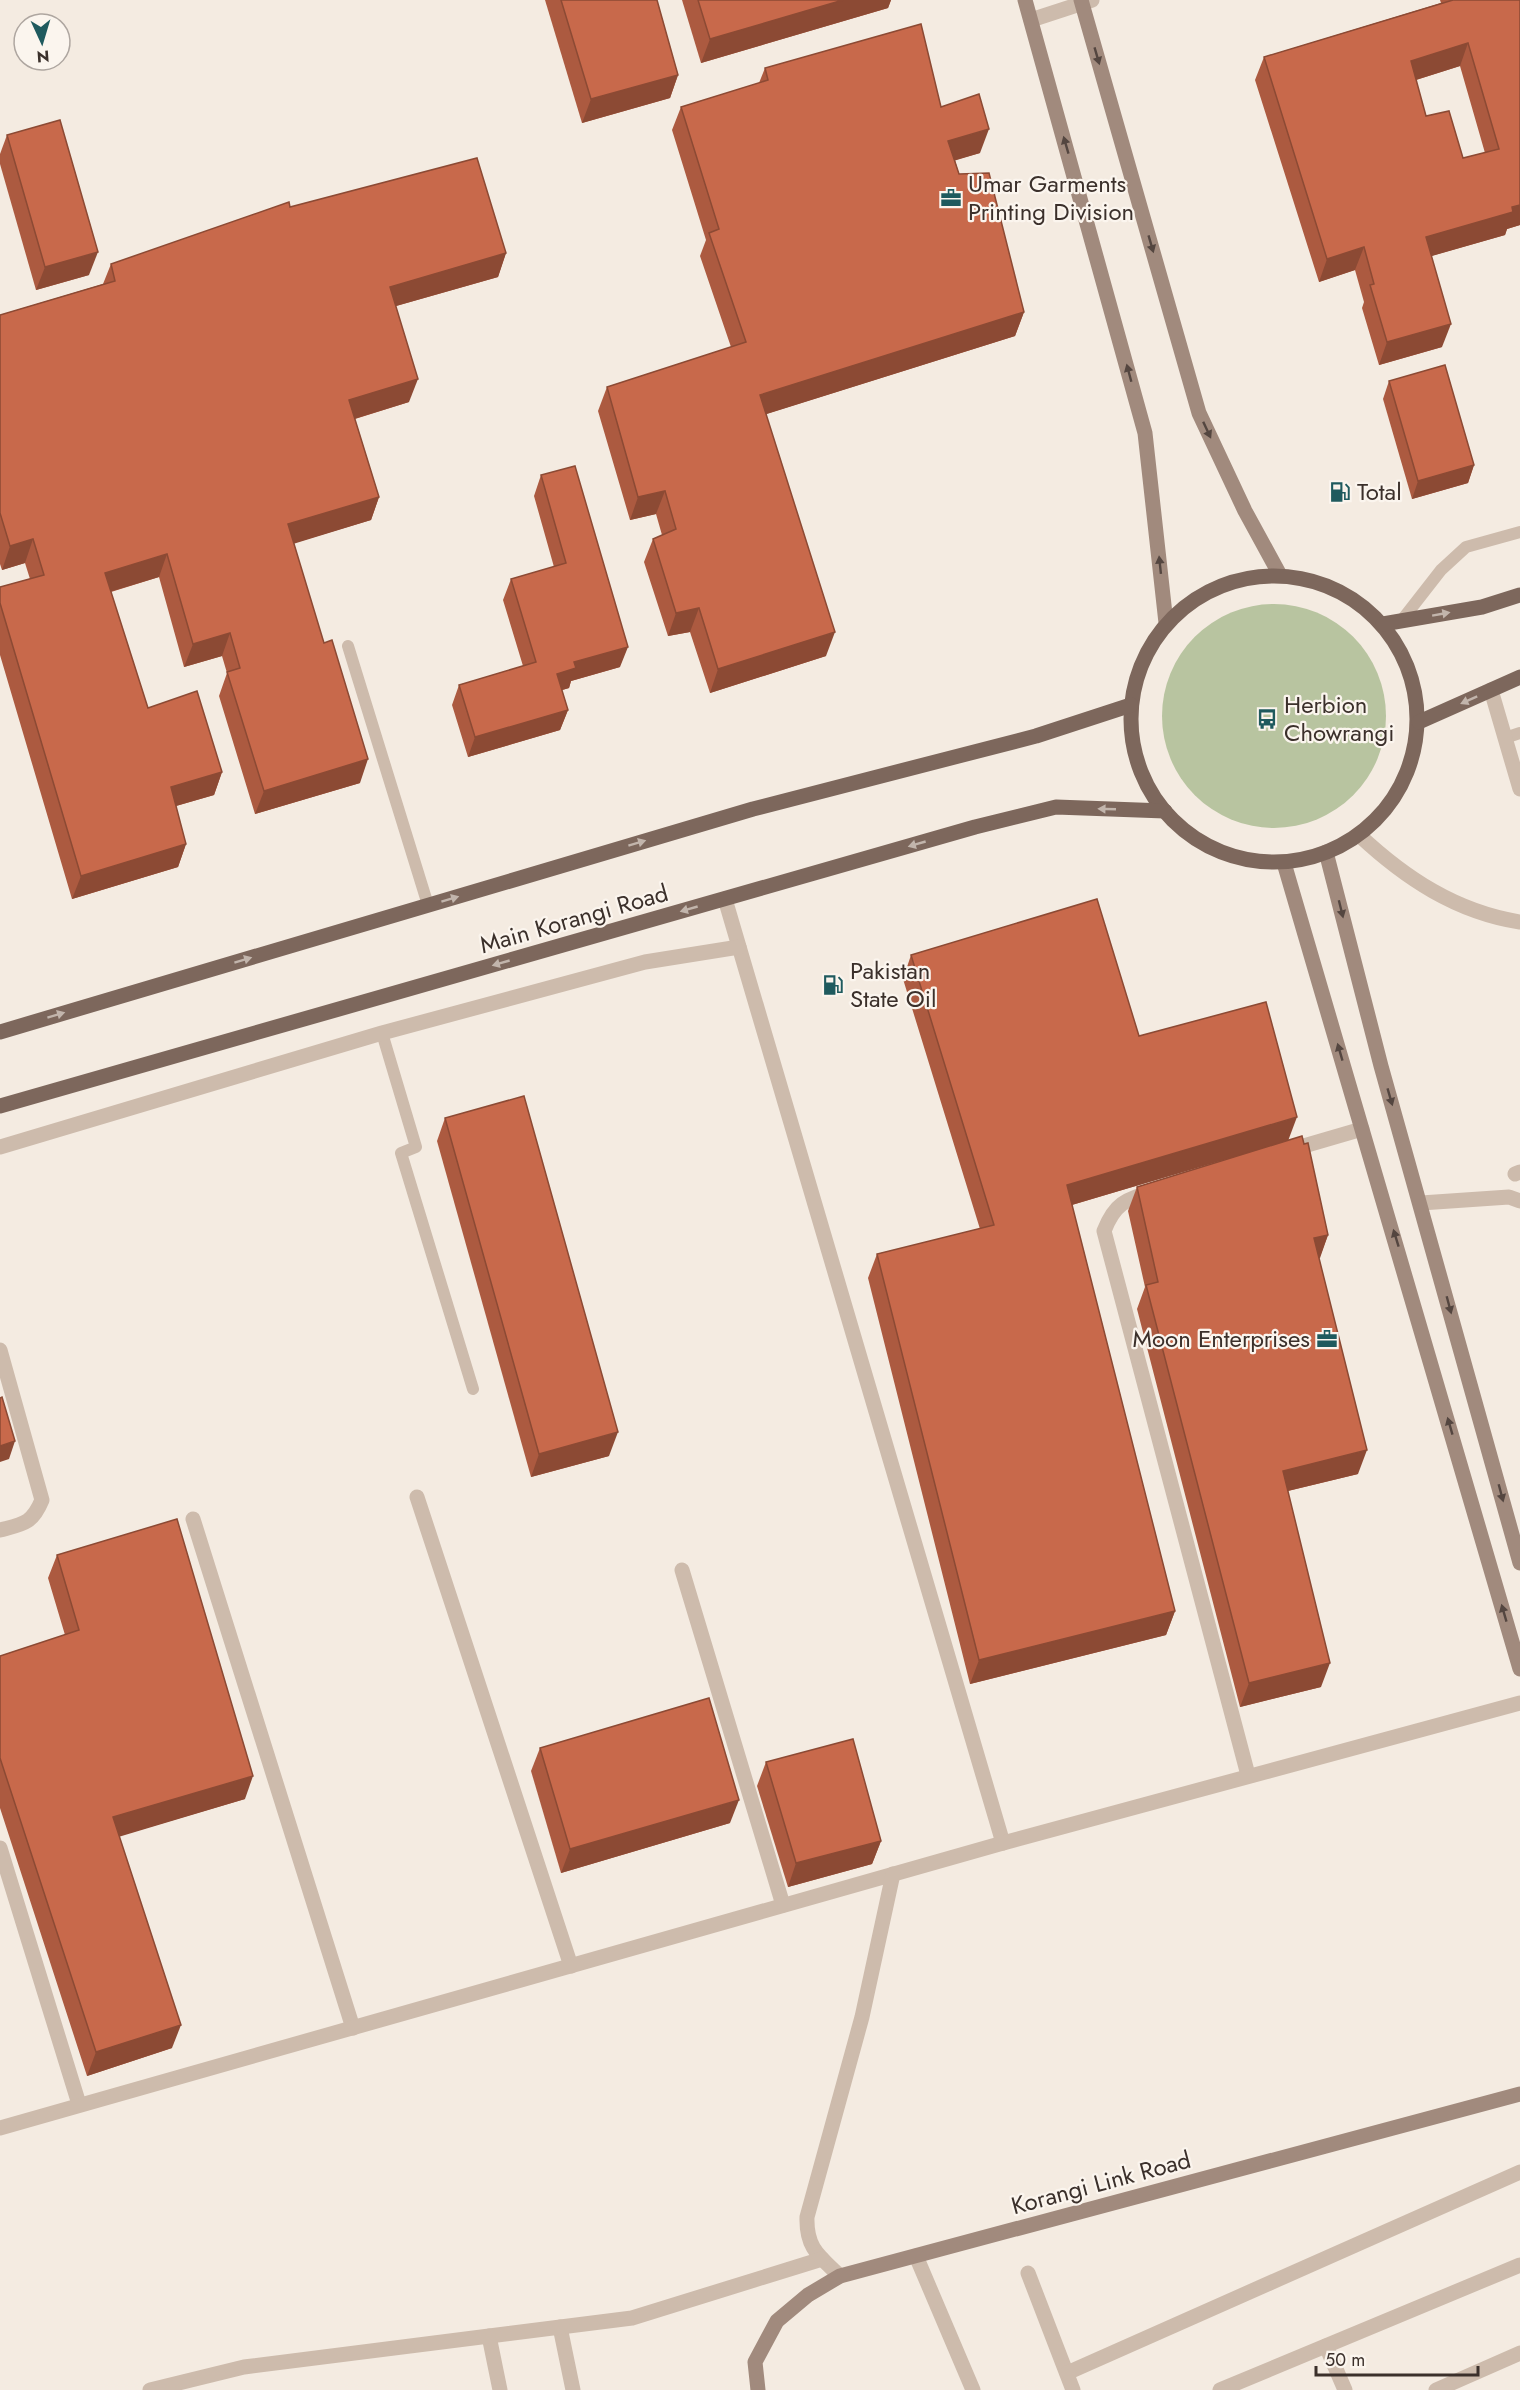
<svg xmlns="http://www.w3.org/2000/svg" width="1520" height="2390" font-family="Jost,sans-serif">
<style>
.green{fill:#b8c4a0}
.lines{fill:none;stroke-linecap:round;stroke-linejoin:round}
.lane{stroke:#cdbbac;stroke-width:12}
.street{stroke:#cdbbac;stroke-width:15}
.secondary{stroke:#a18a7d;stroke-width:15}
.primary{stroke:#7d675c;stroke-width:15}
.wall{fill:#ac5a40;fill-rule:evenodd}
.shaded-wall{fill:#8c4a34}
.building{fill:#c8694b;stroke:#8c4a34;stroke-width:1.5;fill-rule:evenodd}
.oneway{fill:#544640}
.oneway2{fill:#c2b5ac}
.labels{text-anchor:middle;stroke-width:4.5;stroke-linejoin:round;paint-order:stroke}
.poi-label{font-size:24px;fill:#3b302b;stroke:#fbf5ee;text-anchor:start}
.street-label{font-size:24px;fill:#3b302b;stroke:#fbf5ee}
</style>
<rect width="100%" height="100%" fill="#f4ebe1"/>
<circle class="green" cx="1274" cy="716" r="112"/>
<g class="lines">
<g class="lane">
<polyline points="1402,620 1441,570 1466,547 1520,532"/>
<polyline points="348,646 428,905"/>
<polyline points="1505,738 1520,733"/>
<polyline points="382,1033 416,1147 401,1153 473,1389"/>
</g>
<g class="street">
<polyline points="1031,20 1092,0"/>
<polyline points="1491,690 1520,789"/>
<path d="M1359,835C1405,878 1456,912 1520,922"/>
<polyline points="725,899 1003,1843"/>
<polyline points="0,1147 382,1033 645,962 739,947"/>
<polyline points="1290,1150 1362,1129"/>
<polyline points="1515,1174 1520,1172"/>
<path d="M1152,1192C1125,1200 1115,1203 1104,1231L1248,1775"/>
<polyline points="1421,1203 1509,1197 1520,1201"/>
<path d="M0,1350L42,1500C32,1524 23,1524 0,1530"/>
<polyline points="417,1497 571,1966"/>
<polyline points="193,1519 353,2028"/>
<polyline points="682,1570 783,1905"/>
<polyline points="0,1848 79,2104"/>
<polyline points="0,2128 1003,1843 1520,1703"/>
<polyline points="916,2256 973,2390"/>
<polyline points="1028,2273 1073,2390"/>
<path d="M840,2276C819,2256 806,2248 807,2217L862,2017L893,1874"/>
<polyline points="560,2327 573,2390"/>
<polyline points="489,2336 500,2390"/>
<polyline points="1326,2346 1345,2390"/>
<polyline points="1067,2373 1520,2172"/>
<polyline points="150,2390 244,2367 632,2318 822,2259"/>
<polyline points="1220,2390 1520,2265"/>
<polyline points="1436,2390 1520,2353"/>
</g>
<g class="secondary">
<polyline points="1025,0 1145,433 1166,623"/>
<polyline points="1081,0 1199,413 1245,511 1280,575"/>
<polyline points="1326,852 1381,1066 1520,1563"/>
<polyline points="1284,863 1520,1669"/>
<polyline points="758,2390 755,2362 777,2321 808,2295 840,2276 1520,2094"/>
</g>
<g class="primary">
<circle cx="1274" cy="719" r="143"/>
<polyline points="1383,624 1482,607 1520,595"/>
<polyline points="1419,722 1520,677"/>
<polyline points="0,1032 753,809 1036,736 1131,705"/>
<polyline points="0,1106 975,827 1056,807 1165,811"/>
</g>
</g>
<g class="wall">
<polygon points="545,0 657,0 678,75 670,98 582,123"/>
<polygon points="682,0 891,0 888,8 701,63"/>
<path d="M1440,0H1520V225L1507,229L1505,235L1431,256L1442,347L1379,365L1362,308L1364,302L1355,270L1319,282L1255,80L1264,57L1441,3ZM1460,66L1485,153L1463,158L1426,116L1416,80Z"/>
<polygon points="765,68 941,107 980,153 955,160 959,174 1024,312 1015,336 766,414 826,656 710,693 690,632 668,636 644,562 653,539 662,535 656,514 630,520 598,411 607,387 731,347 700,256 706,240 672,130 681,107 759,83"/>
<polygon points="7,135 89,275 36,290 0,164 0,154"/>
<polygon points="290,207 506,253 498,277 396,306 409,402 355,419 379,497 371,520 294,543 360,783 255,814 219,696 227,673 222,656 184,667 159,577 111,592 148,708 222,772 214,795 176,806 186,844 178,867 72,899 0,655 0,587 30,579 25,563 2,570 0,564 0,315 103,284 111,264"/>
<polygon points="1389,381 1474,465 1468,483 1412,499 1383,399"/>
<polygon points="541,475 620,667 571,681 569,688 562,690 568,710 560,730 468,757 452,705 459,685 523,666 503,600 511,579 554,567 534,496"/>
<polygon points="911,955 1139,1036 1289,1140 1328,1235 1319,1259 1358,1474 1288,1491 1321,1687 1240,1707 1137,1309 1145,1287 1128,1211 1137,1187 1239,1155 1072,1205 1175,1611 1166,1635 970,1684 868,1278 877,1254 980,1229 903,979"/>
<polygon points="445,1118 609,1456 531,1477 437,1141"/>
<polygon points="57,1555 245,1799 119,1836 172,2048 87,2076 0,1808 0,1656 65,1635 48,1578"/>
<polygon points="540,1748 730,1823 561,1873 531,1771"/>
<polygon points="766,1762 881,1841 872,1864 788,1887 757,1786"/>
</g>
<g class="shaded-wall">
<polygon points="843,0 891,0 888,8 701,63 710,39"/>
<polygon points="1468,43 1460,66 1403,84 1411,61"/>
<polygon points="678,75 670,98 582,123 591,99"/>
<polygon points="989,129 980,153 940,165 948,141"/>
<polygon points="1520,205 1520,225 1507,229 1505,235 1418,260 1426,237"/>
<polygon points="1364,247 1355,270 1319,282 1327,259"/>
<polygon points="98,252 89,275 36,290 45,267"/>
<polygon points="506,253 498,277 382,310 390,287"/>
<polygon points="1024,312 1015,336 751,419 760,395"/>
<polygon points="1451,324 1442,347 1379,365 1387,342"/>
<polygon points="418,379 409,402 341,423 349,400"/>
<polygon points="1474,465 1468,483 1412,499 1418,481"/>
<polygon points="665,491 656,514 630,520 638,497"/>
<polygon points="379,497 371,520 280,548 288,524"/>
<polygon points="33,539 25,563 2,570 10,546"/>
<polygon points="167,554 159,577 96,596 105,573"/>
<polygon points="699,608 690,632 668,636 676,613"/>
<polygon points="835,632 826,656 710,693 718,669"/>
<polygon points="230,633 222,656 184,667 193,644"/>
<polygon points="628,647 620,667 571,681 569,688 549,694 557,674 574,662"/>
<polygon points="568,710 560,730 468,757 475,737"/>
<polygon points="368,759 360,783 255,814 264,791"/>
<polygon points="222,772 214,795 162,810 171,787"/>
<polygon points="186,844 178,867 72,899 81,876"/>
<polygon points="1297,1117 1288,1141 1058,1209 1067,1185"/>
<polygon points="1328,1235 1320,1258 1305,1262 1314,1238"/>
<polygon points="618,1432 609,1456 531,1477 539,1454"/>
<polygon points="15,1441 9,1459 0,1462 0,1446"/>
<polygon points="1367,1450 1358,1474 1275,1494 1283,1471"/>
<polygon points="1175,1611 1166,1635 970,1684 979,1660"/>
<polygon points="1330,1663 1321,1687 1240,1707 1249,1683"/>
<polygon points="253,1776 245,1799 105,1841 113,1817"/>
<polygon points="739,1800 730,1823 561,1873 570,1849"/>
<polygon points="881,1841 872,1864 788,1887 796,1863"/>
<polygon points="181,2025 172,2048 87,2076 96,2052"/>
</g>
<g class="building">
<polygon points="561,0 657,0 678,75 591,99"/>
<polygon points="698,0 843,0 710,39"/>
<path d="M1453,0H1520V205L1512,207L1513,212L1426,237L1451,324L1387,342L1370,285L1374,284L1364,247L1327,259L1264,57ZM1468,43L1499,149L1463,158L1449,111L1426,116L1411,61Z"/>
<polygon points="921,24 941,107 979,94 989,129 948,141 959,174 989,173 1024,312 760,395 835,632 718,669 699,608 676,613 653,539 676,529 665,491 638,497 607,387 746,342 709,233 719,229 681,107 768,80 765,68"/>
<polygon points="60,120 98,252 45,267 7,135"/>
<polygon points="477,158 506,253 390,287 418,379 349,400 379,497 288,524 324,643 332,640 368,759 264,791 227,672 240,668 230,633 193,644 167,554 105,573 148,708 197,691 222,772 171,787 186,844 81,876 0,603 0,587 44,575 33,539 10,546 0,513 0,315 115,281 111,264 289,202 290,207"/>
<polygon points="1445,365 1474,465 1418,481 1389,381"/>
<polygon points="575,466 628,647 574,662 576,668 557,674 568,710 475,737 459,685 536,662 511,579 566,563 541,475"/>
<polygon points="1097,899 1139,1036 1266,1002 1297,1117 1067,1185 1175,1611 979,1660 877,1254 994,1225 911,955"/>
<polygon points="524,1096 618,1432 539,1454 445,1118"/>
<polygon points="1302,1136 1304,1144 1308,1143 1328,1235 1314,1238 1367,1450 1283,1471 1330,1663 1249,1683 1146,1285 1158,1282 1137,1187"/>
<polygon points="2,1397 15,1441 0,1446 0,1398"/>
<polygon points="177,1519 253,1776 113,1817 181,2025 96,2052 0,1758 0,1656 79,1630 57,1555"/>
<polygon points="709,1698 739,1800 570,1849 540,1748"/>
<polygon points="853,1739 881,1841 796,1863 766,1762"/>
</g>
<defs><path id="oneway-solid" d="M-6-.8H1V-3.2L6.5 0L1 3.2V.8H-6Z" transform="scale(1.5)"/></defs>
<g class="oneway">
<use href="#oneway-solid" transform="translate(1097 56) rotate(74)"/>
<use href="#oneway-solid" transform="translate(1066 145) rotate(-106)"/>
<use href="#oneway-solid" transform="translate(1151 244) rotate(74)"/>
<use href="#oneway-solid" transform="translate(1129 373) rotate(-105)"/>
<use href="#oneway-solid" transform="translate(1207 430) rotate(65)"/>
<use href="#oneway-solid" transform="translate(1160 565) rotate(-96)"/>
<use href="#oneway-solid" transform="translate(1341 909) rotate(76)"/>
<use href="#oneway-solid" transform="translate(1340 1052) rotate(-106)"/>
<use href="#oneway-solid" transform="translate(1390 1097) rotate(74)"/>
<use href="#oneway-solid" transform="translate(1396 1238) rotate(-107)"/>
<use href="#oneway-solid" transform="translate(1449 1305) rotate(75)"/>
<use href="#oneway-solid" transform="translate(1450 1426) rotate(-106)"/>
<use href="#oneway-solid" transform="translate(1501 1493) rotate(75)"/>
<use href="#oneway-solid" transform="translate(1504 1613) rotate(-106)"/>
</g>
<g class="oneway2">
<use href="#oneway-solid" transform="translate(1441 614) rotate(-10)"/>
<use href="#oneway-solid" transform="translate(1469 700) rotate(156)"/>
<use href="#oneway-solid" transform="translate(1107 809) rotate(-178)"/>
<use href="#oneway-solid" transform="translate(637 843) rotate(-17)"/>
<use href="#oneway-solid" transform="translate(917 844) rotate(164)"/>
<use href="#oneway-solid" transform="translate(450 899) rotate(-17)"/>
<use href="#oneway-solid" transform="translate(689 909) rotate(164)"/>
<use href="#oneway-solid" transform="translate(243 960) rotate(-17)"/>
<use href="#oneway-solid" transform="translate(501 963) rotate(164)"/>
<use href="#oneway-solid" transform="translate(56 1015) rotate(-17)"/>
</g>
<defs>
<g id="office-bare" transform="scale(1.62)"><path d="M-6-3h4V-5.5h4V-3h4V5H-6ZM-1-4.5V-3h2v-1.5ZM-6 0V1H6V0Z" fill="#1f5a5e" stroke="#fbf5ee" stroke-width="2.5" paint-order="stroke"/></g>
<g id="fuel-bare" transform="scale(1.62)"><path d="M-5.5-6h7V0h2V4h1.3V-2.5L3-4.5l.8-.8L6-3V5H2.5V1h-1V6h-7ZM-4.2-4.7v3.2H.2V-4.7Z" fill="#1f5a5e" stroke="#fbf5ee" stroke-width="2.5" paint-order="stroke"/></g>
<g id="bus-bare" transform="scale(1.62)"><path d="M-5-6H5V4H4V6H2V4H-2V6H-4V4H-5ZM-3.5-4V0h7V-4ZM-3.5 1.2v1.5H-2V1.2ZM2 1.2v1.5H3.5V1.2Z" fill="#1f5a5e" stroke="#fbf5ee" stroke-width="2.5" paint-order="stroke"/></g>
</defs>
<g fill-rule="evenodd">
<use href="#office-bare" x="951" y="198"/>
<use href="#fuel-bare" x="1340" y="492"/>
<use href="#bus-bare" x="1267" y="719"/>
<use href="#fuel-bare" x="833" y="985"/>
<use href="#office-bare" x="1327" y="1339"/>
</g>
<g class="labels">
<g class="poi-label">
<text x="968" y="192">Umar Garments<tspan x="968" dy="28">Printing Division</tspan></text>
<text x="1357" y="500">Total</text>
<text x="1284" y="713">Herbion<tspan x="1284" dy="28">Chowrangi</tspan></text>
<text x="850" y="979">Pakistan<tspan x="850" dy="28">State Oil</tspan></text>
<text x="1310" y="1347" text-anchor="end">Moon Enterprises</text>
</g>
<g class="street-label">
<text transform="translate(574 919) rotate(-16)" y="8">Main Korangi Road</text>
<text transform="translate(1101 2183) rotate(-15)" y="8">Korangi Link Road</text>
</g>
</g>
<g transform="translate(42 42) rotate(176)"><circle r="28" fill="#fbf5ee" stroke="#aea6a0" stroke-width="1.5"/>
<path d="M0-4.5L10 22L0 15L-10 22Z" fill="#1f5a5e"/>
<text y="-9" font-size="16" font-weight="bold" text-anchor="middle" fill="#3b302b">N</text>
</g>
<path d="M1316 2366v9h162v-9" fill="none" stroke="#3b302b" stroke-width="3"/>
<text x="1325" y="2366" font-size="18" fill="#3b302b" stroke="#fbf5ee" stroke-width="4.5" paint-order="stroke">50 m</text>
</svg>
